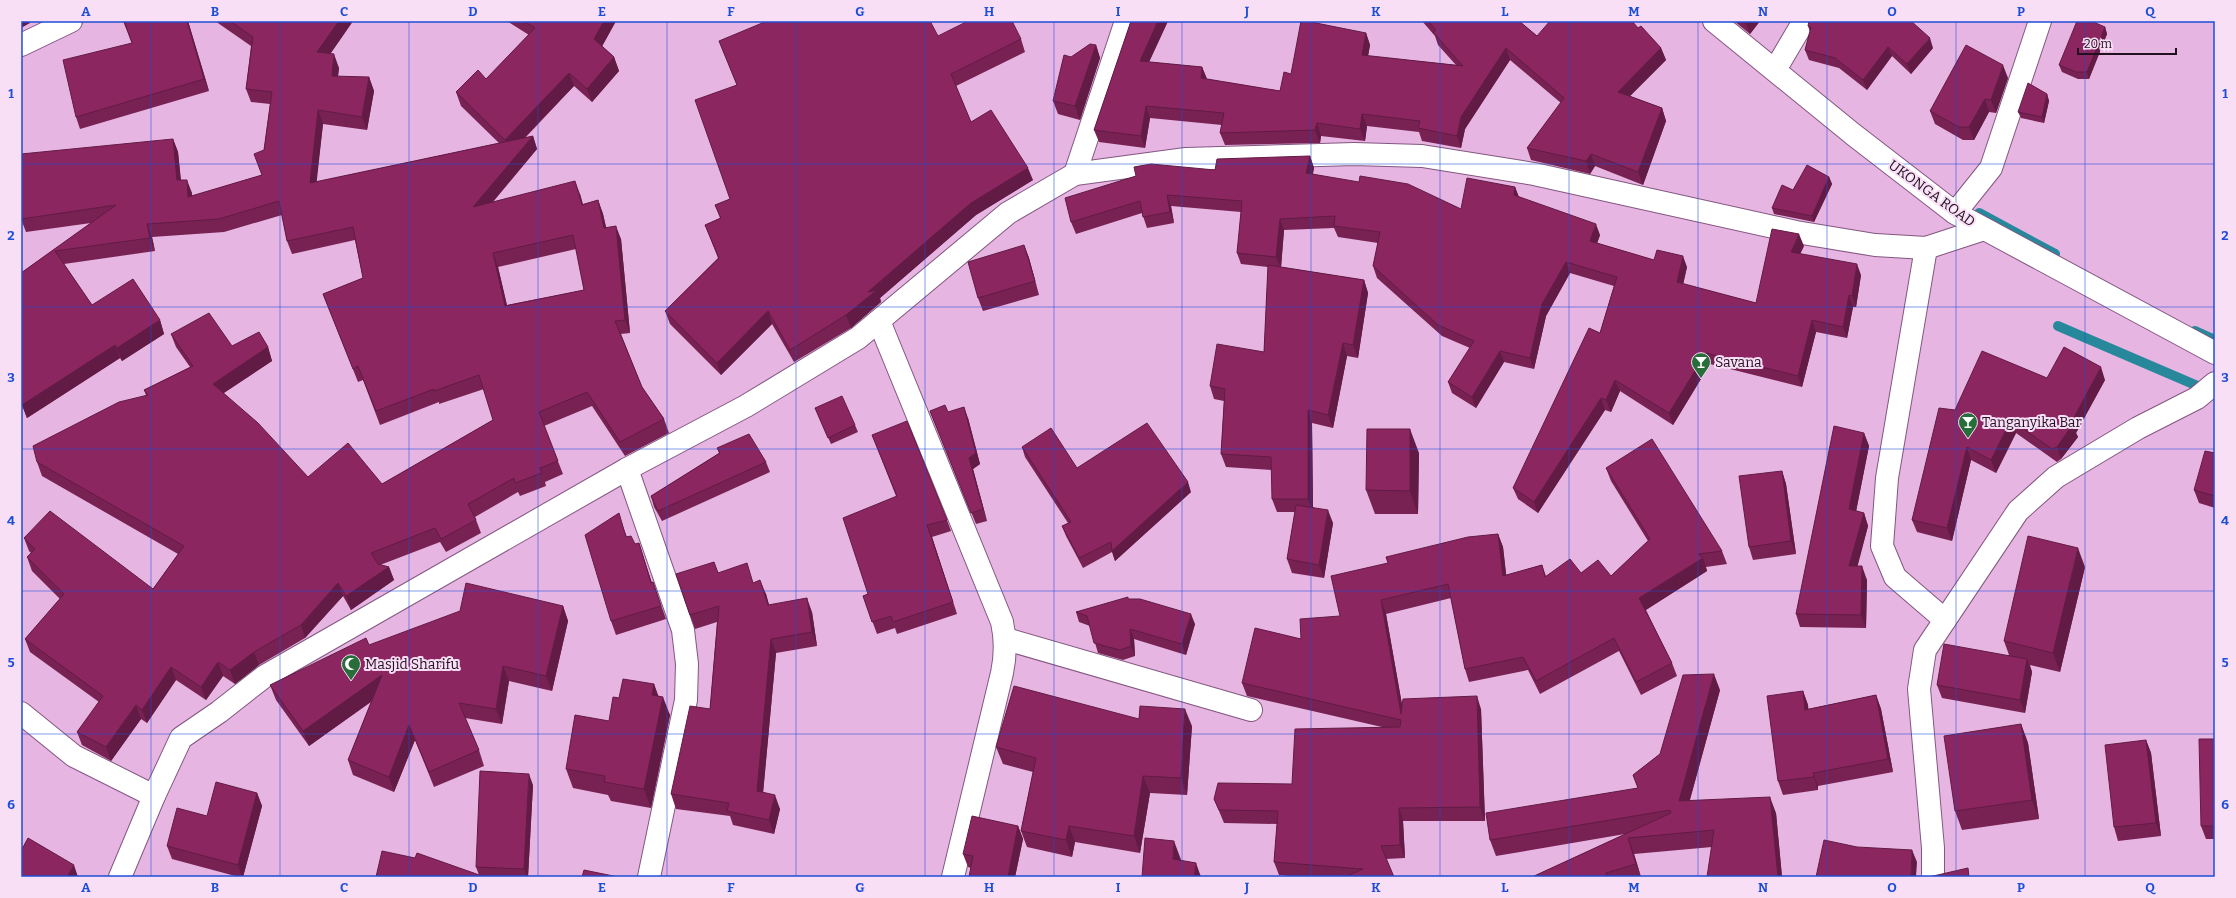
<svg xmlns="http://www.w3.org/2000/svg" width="2236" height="898" font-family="Bitter,serif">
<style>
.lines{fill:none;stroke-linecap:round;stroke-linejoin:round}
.stream{stroke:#27889b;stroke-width:10}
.minor-casing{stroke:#835780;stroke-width:24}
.tertiary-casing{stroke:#835780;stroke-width:24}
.minor{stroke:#fff;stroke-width:22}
.tertiary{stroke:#fff;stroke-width:22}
.wall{fill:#782153;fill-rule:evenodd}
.shaded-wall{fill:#621b44}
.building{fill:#8c2661;stroke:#621b44;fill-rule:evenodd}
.grid{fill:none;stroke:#1d4ed8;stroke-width:1;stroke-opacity:0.55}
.labels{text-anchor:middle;stroke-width:4;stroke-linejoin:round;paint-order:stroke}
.street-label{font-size:14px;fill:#211020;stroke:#f8dff6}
.poi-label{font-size:14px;fill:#211020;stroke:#f8dff6;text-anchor:start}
.neatline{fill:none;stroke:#1d4ed8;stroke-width:1.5}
.grid-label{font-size:13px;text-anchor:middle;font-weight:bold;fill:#1d4ed8}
</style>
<rect width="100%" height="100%" fill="#e6b5e2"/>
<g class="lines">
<g class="stream">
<polyline points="1979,213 2055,254"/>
<polyline points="2058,326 2207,390"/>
<polyline points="2195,331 2215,340"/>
</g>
<g class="minor-casing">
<g id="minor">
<polyline points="21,45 71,21"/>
<polyline points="1775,70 1804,21"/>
<polyline points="1075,174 1126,21"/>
<polyline points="1955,213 1991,168 2040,21"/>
<polyline points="1926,248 1887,478 1882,546 1895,577 1945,620"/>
<path d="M879,321L1002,622C1006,640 1006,654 1002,673L953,877"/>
<polyline points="627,469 683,630 687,664 686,700 649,877"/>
<polyline points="1006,639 1251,710"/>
<polyline points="21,713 74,756 154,796"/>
<polyline points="120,877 154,796 181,738 219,712 265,676 627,469 746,406 858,338 1008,213 1075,174 1186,159 1354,154 1422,156 1534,174 1796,232 1875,245 1926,248 1984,229"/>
<polyline points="1933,877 1933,848 1919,689 1925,650 2018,511 2056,477 2138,428 2197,398 2215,383"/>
</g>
</g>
<g class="tertiary-casing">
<polyline id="tertiary" points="1714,21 1854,135 1955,213 2215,353"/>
</g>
<use href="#minor" class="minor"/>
<use href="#tertiary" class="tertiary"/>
</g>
<g class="wall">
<polygon points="123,21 188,21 209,91 80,129 76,117 132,43"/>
<path d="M215,21H353L330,54L339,68L338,77H369L374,91L367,130L323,124L316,182L499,143L461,106L456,92L486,79L529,35L507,21H616L602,46L614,57L619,71L592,102L574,86L525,138L533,136L537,149L493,202L580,194L583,204L598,200L603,214L606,227L621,239L630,333L621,334L642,387L664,419L669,433L625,456L592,406L544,426L563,474L545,482L546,486L520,496L518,492L475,517L481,533L446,552L440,542L380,565L389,567L394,580L351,610L343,596L305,638L259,665L235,684L223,676L206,700L176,680L147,723L141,719L111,761L82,745L77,732L99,702L30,652L25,639L60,599L32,571L27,557L31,553L29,551L24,538L153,589L178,554L42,476L37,462L146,395L144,390L190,367L176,347L171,334L232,346L268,347L272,361L223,393L308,477L382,484L493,420L484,389L439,404V402L380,425L363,380L358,382L323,294L363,278L355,240L292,254L287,241L282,215L224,232L152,237L155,251L64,264L92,305L160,320L164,334L122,361L120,358L27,418L22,405L21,406V273L91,223L26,232L21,219L173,139L178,152L181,180L192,193V196L262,175L264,150L270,104L251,102L246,89L251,46ZM576,249L584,290L507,305L498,267Z"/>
<polygon points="1131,21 1168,21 1149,62 1202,67 1207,79 1280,91 1291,74 1366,33 1370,45 1368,56 1456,65 1438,45 1435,36 1422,21 1519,21 1537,36 1638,28 1661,48 1666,60 1630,96 1662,108 1666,121 1643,185 1595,166 1590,174 1531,160 1527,148 1561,103 1510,60 1465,129 1461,148 1422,141 1419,132 1367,126 1365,141 1321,136 1320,143 1225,145 1220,133 1222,125 1150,118 1145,148 1099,142 1094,130"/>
<polygon points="1734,21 1760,21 1750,34"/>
<polygon points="1808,26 1933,48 1911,74 1892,56 1867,90 1839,68 1809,60 1805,50 1810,32"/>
<polygon points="2105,27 2107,34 2089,79 2078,79 2062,72 2059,65"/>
<polygon points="938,36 1021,39 1025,52 956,86 971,122 1033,180 976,215 880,298 881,302 851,328 794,362 772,324 721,375 670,324 665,311 718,258 705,225 720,218 715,205 730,199 737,85 719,41"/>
<polygon points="1096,45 1100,58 1080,120 1058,114 1053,101"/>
<polygon points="2008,78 1996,113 1989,112 1974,140 1963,140 1935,124 1930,111"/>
<polygon points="2047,94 2049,101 2044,123 2021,118 2018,112"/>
<polygon points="1310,156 1314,168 1313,174 1461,209 1515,187 1519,197 1600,235 1597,243 1654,260 1687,267 1683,284 1756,303 1804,246 1800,254 1861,275 1856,307 1853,307 1847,338 1816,332 1802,387 1710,364 1673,425 1620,391 1611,412 1605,410 1538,513 1518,499 1513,488 1600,333 1614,286 1570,273 1546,316 1534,369 1504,362 1476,408 1452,393 1448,382 1470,348 1442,336 1377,278 1373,266 1378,243 1338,237 1334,228 1284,230 1281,267 1364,280 1368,293 1358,358 1347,356 1333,428 1312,423 1313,507 1333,523 1324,578 1292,573 1287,559 1295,512 1277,512 1272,499 1272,470 1226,467 1221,454 1224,401 1214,399 1210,386 1264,352 1268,267 1241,264 1237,253 1241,212 1171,206 1174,223 1147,228 1142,213 1076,234 1071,222 1215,170"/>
<polygon points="1829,177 1832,184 1814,222 1774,214 1772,208 1793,190"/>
<polygon points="1024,245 1029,258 1039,295 983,311 978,298"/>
<polygon points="2047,378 2105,380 2076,433 2078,437 2061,459 2057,462 2016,433 1996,473 1971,460 1952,541 1917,532 1912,520 1955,410"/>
<polygon points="815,408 855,425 858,432 831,444"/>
<polygon points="930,411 948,412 968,418 980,464 973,469 987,521 976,524"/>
<polygon points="1864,433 1869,446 1856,511 1864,513 1868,526 1857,566 1867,580 1866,628 1800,627 1796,614"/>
<polygon points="872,435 947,520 951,531 932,537 957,614 897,634 895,628 877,634 863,596 868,594 896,496"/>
<polygon points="1022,447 1077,468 1191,492 1115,561 1112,552 1083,568 1066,536 1062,526 1068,523 1025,457"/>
<polygon points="717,448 766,462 770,472 662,521 654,507 651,496 719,453"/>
<polygon points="1419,453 1418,514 1375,514 1366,490"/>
<polygon points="2215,453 2215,508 2199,503 2194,490"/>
<polygon points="1606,468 1722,551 1727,564 1706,567 1707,571 1646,610 1672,663 1677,676 1641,695 1619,651 1540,694 1528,670 1469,682 1465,669 1451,598 1386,614 1402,705 1481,709 1485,821 1403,821 1405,858 1386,859 1394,877 1300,877 1279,875 1274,862 1277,824 1224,823 1214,799 1292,784 1382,727 1247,696 1242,683 1301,639 1340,616 1388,563 1498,534 1503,547 1506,575 1542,565 1546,576 1581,573 1611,576 1648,541 1611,481"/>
<polygon points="1782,471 1786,484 1796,554 1753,560 1749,547"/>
<polygon points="623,527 627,537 635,544 639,543 652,583 653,582 666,619 616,635 611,621"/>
<polygon points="714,562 718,573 754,583 766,594 769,605 812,612 817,646 776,653 763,792 780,809 774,834 733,825 730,816 676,809 671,794 710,709 717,622 695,629 690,615"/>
<polygon points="2085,567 2060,672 2030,665 2032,672 2025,713 1942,698 1937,685 2009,655 2004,641"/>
<polygon points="1128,599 1195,624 1186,655 1134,639 1135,656 1123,660 1098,653 1090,626 1079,622 1076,612"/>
<polygon points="563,606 568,621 552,691 509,681 502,724 465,718 479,750 484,766 434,787 415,740 394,792 353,775 348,760 371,702 309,746 276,700 270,685"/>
<polygon points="654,684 658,696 670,715 651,808 611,801 608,795 573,788 566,769 609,721 619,698"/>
<polygon points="1720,690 1690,800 1776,813 1782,877 1707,877 1712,847 1634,854 1641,877 1532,877 1625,834 1496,856 1490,840 1638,788 1633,775 1660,754"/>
<polygon points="1803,691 1808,705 1808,709 1876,695 1881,709 1893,772 1818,786 1818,790 1783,795 1778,781"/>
<polygon points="1139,719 1192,726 1187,795 1150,793 1140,853 1075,842 1072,857 1027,847 1021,831 1033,772 1003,764 996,747"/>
<polygon points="2021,724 2028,743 2039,819 1962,830 1955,811"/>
<polygon points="2215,739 2215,839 2206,839 2201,826"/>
<polygon points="2146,740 2151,753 2161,836 2118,841 2114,827"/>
<polygon points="533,785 528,877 376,877 479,875 476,867"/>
<polygon points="257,793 262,806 243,877 239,877 172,859 167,846 207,816"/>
<polygon points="1018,826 1023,839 1015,877 969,877 971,868 968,867 963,854"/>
</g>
<g class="shaded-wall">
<polygon points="21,21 29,21 30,23 21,28"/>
<polygon points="187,21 188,21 209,91 204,79"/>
<polygon points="339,21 353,21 322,66 317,52"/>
<polygon points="604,21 616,21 599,52 594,39"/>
<polygon points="1158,21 1168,21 1144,73 1140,61"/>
<polygon points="1749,21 1760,21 1750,34 1746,24"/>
<polygon points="2105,27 2107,34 2089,79 2087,72"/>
<polygon points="1366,33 1370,45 1366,67 1362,55"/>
<polygon points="1930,38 1933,48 1911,74 1907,64"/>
<polygon points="1096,45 1100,58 1080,120 1075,106"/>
<polygon points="1888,47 1892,56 1867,90 1863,80"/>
<polygon points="1506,48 1510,60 1465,129 1461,148 1457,136 1461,117"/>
<polygon points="1661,48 1666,60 1622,104 1618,92"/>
<polygon points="334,54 339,68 336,90 332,76"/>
<polygon points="614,57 619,71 592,102 587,89"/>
<polygon points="2003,65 2008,78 1996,113 1991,100"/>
<polygon points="1202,67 1207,79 1201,78"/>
<polygon points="569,73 574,86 509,153 505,140"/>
<polygon points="369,77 374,91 367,130 362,117"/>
<polygon points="2047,94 2049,101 2044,123 2042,117"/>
<polygon points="1985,99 1989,112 1974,140 1969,127"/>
<polygon points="1146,106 1150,118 1145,148 1141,136"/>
<polygon points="1662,108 1666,121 1643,185 1638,172"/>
<polygon points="318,110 323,124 315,197 310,183"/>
<polygon points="1362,114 1367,126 1365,141 1360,129"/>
<polygon points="1317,123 1321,136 1320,143 1315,130"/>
<polygon points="533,136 537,149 477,220 473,207"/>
<polygon points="173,139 178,152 182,194 177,180"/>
<polygon points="1591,154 1595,166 1590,174 1586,161"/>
<polygon points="1310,156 1314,168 1310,184 1306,173"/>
<polygon points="1028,168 1033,180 976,215 880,298 881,302 851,328 846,315 868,292 971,203"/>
<polygon points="1829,177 1832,184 1814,222 1812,216"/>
<polygon points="187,180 192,193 193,210 188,197"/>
<polygon points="575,181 580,194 586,218 582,205"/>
<polygon points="1515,187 1519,198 1514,195"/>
<polygon points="1167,195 1171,206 1174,223 1170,212"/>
<polygon points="598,200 603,214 609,241 604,228"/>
<polygon points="1280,219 1284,230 1281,268 1276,257"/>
<polygon points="147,224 152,237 155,251 150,238"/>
<polygon points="1596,224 1600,235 1594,252 1590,241"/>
<polygon points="616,226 621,239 630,333 625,320"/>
<polygon points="1799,234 1804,246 1795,264 1791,252"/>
<polygon points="1024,245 1029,258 1039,295 1035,281"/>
<polygon points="493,253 498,267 510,319 505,306"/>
<polygon points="1683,256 1687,267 1681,294 1677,282"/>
<polygon points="1566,262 1570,273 1546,316 1534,369 1530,358 1542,304"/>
<polygon points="1857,264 1861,275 1856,307 1852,296"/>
<polygon points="1364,280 1368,293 1358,358 1353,345"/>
<polygon points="1849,295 1853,307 1847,338 1843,327"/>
<polygon points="768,311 772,324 721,375 717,363"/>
<polygon points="160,320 164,334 122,361 117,348"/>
<polygon points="1812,320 1816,332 1802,387 1798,376"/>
<polygon points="1343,343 1347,356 1333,428 1328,415"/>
<polygon points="115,345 120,358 27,418 22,405"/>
<polygon points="268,347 272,361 218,397 213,384"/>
<polygon points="1500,351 1504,362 1476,408 1472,397"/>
<polygon points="1706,353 1710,364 1673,425 1669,413"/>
<polygon points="2101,367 2105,380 2076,433 2078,437 2061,459 2057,447 2071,423"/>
<polygon points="1615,380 1620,391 1611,412 1606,400"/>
<polygon points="1601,398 1605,410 1538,513 1534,502"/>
<polygon points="964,407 968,418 980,464 973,469 987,521 983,509 969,458"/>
<polygon points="1308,410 1312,423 1313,512 1308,499"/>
<polygon points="2011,420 2016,433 1996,473 1991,460"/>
<polygon points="1410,429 1419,453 1418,514 1410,491"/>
<polygon points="1864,433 1869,446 1854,522 1849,509"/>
<polygon points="1967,447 1971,460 1952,541 1947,528"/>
<polygon points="1782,471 1786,484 1796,554 1791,541"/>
<polygon points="1188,482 1191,492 1115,561 1112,551"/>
<polygon points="1328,510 1333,523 1324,578 1319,565"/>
<polygon points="1864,513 1868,526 1854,580 1849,566"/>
<polygon points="927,525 932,537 957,614 953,602"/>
<polygon points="1498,534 1503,547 1508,590 1503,576"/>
<polygon points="639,543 643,556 656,596 651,583"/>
<polygon points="2078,548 2085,567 2060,672 2053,653"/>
<polygon points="1703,558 1707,571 1644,611 1639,598"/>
<polygon points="1862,566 1867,580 1866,628 1861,615"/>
<polygon points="389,567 394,580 351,610 346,596"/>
<polygon points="760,580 766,594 773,619 768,605"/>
<polygon points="338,583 343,596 305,638 301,625"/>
<polygon points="807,598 812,612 817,646 812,632"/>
<polygon points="1381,600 1386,614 1406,727 1401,714"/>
<polygon points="563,606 568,621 552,691 546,676"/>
<polygon points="1191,614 1195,624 1186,655 1182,644"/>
<polygon points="1130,629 1134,639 1135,656 1131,646"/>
<polygon points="771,639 776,653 762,805 757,791"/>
<polygon points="254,652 259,665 235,684 230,670"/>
<polygon points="2027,659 2032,672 2025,713 2020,700"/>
<polygon points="218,662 223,676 206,700 201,687"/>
<polygon points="503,666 509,681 502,724 496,709"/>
<polygon points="171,667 176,680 147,723 142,710"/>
<polygon points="1714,674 1720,690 1685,817 1679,801"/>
<polygon points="382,675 387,690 309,746 303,731"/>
<polygon points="654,684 661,703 652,695"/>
<polygon points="1803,691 1808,705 1810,723 1805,710"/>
<polygon points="1876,695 1881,709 1893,772 1888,759"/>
<polygon points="1477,696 1481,709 1485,821 1480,807"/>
<polygon points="663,697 670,715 651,808 644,789"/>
<polygon points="136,705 141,719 111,761 106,747"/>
<polygon points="1185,709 1192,726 1187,795 1181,778"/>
<polygon points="2021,724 2028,743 2039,819 2032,800"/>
<polygon points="409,725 415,740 394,792 389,777"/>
<polygon points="2146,740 2151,753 2161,836 2156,823"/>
<polygon points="1813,773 1818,786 1818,790 1814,777"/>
<polygon points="529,774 533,785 528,877 527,877 524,869"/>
<polygon points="1143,776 1150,793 1140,853 1134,836"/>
<polygon points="257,793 262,806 243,877 242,877 238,865"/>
<polygon points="775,795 780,809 774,834 769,820"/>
<polygon points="1770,797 1776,813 1782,877 1778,877"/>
<polygon points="1399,808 1403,821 1405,858 1400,845"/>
<polygon points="1018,826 1023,839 1015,877 1008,877"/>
<polygon points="1069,826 1075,842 1072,857 1066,840"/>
<polygon points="1628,838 1634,854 1641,877 1636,864"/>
<polygon points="1174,841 1183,865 1173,859"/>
<polygon points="1912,850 1917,862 1916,877 1911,877"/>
<polygon points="1196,863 1201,877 1194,877"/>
<polygon points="74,865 78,877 67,877"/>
</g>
<g class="building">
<polygon points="124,21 187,21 204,79 76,117 63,60 132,43"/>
<path d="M230,21H339L317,52L334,54L332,76L369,77L362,117L318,110L310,183L533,136L473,207L575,181L582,205L598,200L604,228L616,226L625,320L615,321L642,387L664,419L620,442L587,392L539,412L558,461L540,468L542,473L515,483L514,478L468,504L476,520L441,539L435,528L371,553L378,564L389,567L346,596L338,583L301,625L254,652L230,670L218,662L201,687L171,667L142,710L136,705L106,747L77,732L103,696L25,639L64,594L27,557L35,549L24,538L50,511L153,589L184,546L37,462L33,446L119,402L148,395L144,390L193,366L171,334L209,313L232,346L259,332L268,347L213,384L258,423L308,477L348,443L382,484L493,420L479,375L434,391V389L376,411L358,366L353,369L323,294L363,278L353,227L287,241L279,201L219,219L147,224L150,238L55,251L92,305L133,279L160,320L117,348L115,345L22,405L21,401V273L116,205L21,219V154L173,139L177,180H187L188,197L262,175L254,154L264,150L272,92L246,89L253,37ZM573,235L584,290L505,306L493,253Z"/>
<polygon points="524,21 604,21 594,39 614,57 587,89 569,73 505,140 456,92 478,70 486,79 535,28"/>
<polygon points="767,21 930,21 938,36 968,21 1012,21 1021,39 951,74 971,122 991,110 1028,168 971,203 868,292 877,290 846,315 790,350 768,311 717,363 665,311 719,258 705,225 721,218 715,205 730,199 695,100 737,85 719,41"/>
<polygon points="1131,21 1158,21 1140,61 1202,67 1201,78 1280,91 1284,72 1291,74 1301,21 1306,21 1366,33 1362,55 1463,66 1433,32 1436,30 1428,21 1519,21 1537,36 1550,21 1632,21 1638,28 1641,26 1661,48 1618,92 1662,108 1638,172 1591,154 1586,161 1527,148 1564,98 1506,48 1461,117 1457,136 1418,128 1420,121 1362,114 1360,129 1317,123 1315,130 1220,133 1224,113 1146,106 1141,136 1094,130"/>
<polygon points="1742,21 1749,21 1746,24"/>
<polygon points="1809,21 1911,21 1930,38 1907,64 1888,47 1863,80 1835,58 1805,50 1811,27 1808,26"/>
<polygon points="2077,21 2091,21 2105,27 2087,72 2076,72 2059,65"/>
<polygon points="1090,44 1096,45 1075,106 1053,101 1064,55 1071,57"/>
<polygon points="1966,45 2003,65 1991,100 1985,99 1969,127 1959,127 1930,111"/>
<polygon points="2028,83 2047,94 2042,117 2018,112"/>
<polygon points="1310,156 1306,173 1359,182 1360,176 1408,184 1461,209 1467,178 1515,187 1514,195 1596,224 1590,241 1654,260 1657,250 1683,256 1677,282 1756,303 1772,229 1799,234 1791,252 1857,264 1852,296 1849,295 1843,327 1812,320 1798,376 1706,353 1669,413 1615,380 1606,400 1601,398 1534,502 1513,488 1589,328 1600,333 1617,277 1566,262 1542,304 1530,358 1500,351 1472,397 1448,382 1474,341 1438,325 1373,266 1380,232 1334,226 1335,216 1280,219 1276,257 1237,253 1242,201 1167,195 1170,212 1143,217 1140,201 1071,222 1065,198 1136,176 1134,167 1151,164 1215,170 1217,159"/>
<polygon points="1807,165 1829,177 1812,216 1772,208 1782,185 1793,190"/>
<polygon points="1024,245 1035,281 978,298 968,262"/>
<polygon points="1268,265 1364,280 1353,345 1343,343 1328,415 1308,410 1308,499 1272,499 1271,457 1221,454 1225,389 1210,386 1217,344 1264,352"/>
<polygon points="2064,347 2101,367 2071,423 2073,424 2057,447 2052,449 2011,420 1991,460 1967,447 1947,528 1912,520 1939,408 1955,410 1982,351 2047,378"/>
<polygon points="842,396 855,425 828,438 815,408"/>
<polygon points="945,405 948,412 964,407 976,453 969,458 983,509 971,513 930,411"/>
<polygon points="907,421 947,520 927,525 953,602 893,622 891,616 872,622 863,596 868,594 843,518 897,496 872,435"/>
<polygon points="1147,423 1188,482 1112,551 1111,542 1079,558 1062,526 1071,522 1022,447 1051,428 1077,468"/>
<polygon points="1834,426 1864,433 1849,509 1864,513 1849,566 1862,566 1861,615 1796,614"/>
<polygon points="1367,429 1410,429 1410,491 1366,490"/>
<polygon points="749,434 766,462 658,511 651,496 720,453 717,448"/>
<polygon points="1652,439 1722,551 1698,554 1703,558 1639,598 1672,663 1636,682 1614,638 1536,681 1523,657 1465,669 1448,584 1381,600 1401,714 1403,699 1477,696 1480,807 1399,808 1400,845 1381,846 1394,877 1345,877 1363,869 1274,862 1278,811 1219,810 1214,799 1218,783 1292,784 1295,729 1400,727 1401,720 1242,683 1255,628 1301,639 1300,619 1340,616 1331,576 1388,563 1386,557 1468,537 1498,534 1503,576 1542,565 1545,577 1570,559 1581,573 1598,560 1611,576 1650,539 1606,468"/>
<polygon points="2205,451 2215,453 2215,496 2194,490"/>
<polygon points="1782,471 1791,541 1749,547 1739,476"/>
<polygon points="1296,505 1328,510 1319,565 1287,559"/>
<polygon points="619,513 626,537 631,536 635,544 639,543 651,583 653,582 661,606 611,621 585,535"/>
<polygon points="2028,536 2078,548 2053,653 2004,641"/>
<polygon points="714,562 718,573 747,563 753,583 760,580 768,605 807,598 812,632 771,639 757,791 775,795 769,820 727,811 729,803 671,794 690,706 710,709 719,606 690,615 676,574"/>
<polygon points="466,583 563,606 546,676 503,666 496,709 459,703 479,750 429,772 409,725 389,777 348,760 382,675 303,731 270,685 366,638 369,645 460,611"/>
<polygon points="1128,597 1128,599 1140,599 1191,614 1182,644 1130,629 1131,646 1120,650 1094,643 1087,616 1076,612"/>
<polygon points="1944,644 2027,659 2020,700 1937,685"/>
<polygon points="1714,674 1679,801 1770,797 1778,877 1707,877 1714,830 1628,838 1636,864 1606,873 1607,877 1532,877 1671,813 1670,810 1490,840 1486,813 1638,788 1633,775 1660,754 1683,675"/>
<polygon points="623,679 654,684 652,695 663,697 644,789 604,782 605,776 566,769 575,715 609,721 613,697 619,698"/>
<polygon points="1014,686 1139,719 1140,706 1185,709 1181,778 1143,776 1134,836 1069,826 1066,840 1021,831 1036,758 996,747"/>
<polygon points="1803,691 1805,710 1876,695 1888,759 1813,773 1814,777 1778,781 1767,696"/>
<polygon points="2021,724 2032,800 1955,811 1944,736"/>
<polygon points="2199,739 2215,739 2215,826 2201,826"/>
<polygon points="2146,740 2156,823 2114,827 2105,745"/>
<polygon points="480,771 529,774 524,869 476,867"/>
<polygon points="216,782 257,793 238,865 167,846 177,808 207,816"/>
<polygon points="972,816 1018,826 1008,877 969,877 973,856 963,854"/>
<polygon points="28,838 74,865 67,877 21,877 21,851"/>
<polygon points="1145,838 1174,841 1173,859 1196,863 1194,877 1142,877"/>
<polygon points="1824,840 1857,847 1912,850 1911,877 1816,877"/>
<polygon points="382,851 415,858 417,853 485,877 376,877"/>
<polygon points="1968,868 1969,877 1929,877"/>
<polygon points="584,870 618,877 582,877"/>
</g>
<path class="grid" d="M151,21V877M280,21V877M409,21V877M538,21V877M667,21V877M796,21V877M925,21V877M1054,21V877M1182,21V877M1311,21V877M1440,21V877M1569,21V877M1698,21V877M1827,21V877M1956,21V877M2085,21V877M21,164H2215M21,307H2215M21,449H2215M21,591H2215M21,734H2215"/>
<defs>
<g id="bar-pin" transform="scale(1)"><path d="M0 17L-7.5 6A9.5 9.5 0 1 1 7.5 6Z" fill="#286e3b" stroke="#f8dff6"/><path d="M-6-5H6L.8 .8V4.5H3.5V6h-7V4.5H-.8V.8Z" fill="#fff"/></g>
<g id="mosque-pin" transform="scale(1)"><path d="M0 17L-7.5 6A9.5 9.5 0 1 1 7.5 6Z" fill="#286e3b" stroke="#f8dff6"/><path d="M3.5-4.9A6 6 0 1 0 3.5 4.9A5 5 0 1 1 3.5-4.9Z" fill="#fff"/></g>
</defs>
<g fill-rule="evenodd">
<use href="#bar-pin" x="1701" y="362"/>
<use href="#bar-pin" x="1968" y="422"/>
<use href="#mosque-pin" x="351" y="664"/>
</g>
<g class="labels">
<g class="street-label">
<text transform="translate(1932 193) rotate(36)" y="5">UKONGA ROAD</text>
</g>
<g class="poi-label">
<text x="1715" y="367">Savana</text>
<text x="1982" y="427">Tanganyika Bar</text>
<text x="365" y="669">Masjid Sharifu</text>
</g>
</g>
<rect width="2236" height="898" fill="none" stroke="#f8dff6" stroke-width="44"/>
<path d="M2078 48v6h98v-6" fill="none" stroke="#211020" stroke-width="2"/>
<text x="2084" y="48" font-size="12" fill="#211020" stroke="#f8dff6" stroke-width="3" paint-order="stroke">20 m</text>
<rect x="22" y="22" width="2192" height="854" class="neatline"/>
<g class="grid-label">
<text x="86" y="16">A</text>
<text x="215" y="16">B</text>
<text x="344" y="16">C</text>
<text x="473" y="16">D</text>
<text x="602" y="16">E</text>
<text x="731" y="16">F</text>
<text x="860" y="16">G</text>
<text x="989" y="16">H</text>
<text x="1118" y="16">I</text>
<text x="1247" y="16">J</text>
<text x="1376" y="16">K</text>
<text x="1505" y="16">L</text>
<text x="1634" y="16">M</text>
<text x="1763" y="16">N</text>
<text x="1892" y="16">O</text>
<text x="2021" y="16">P</text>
<text x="2150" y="16">Q</text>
<text x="11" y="98">1</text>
<text x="2225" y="98">1</text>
<text x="11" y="240">2</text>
<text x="2225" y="240">2</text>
<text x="11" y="382">3</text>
<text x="2225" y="382">3</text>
<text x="11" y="525">4</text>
<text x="2225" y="525">4</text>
<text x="11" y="667">5</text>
<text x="2225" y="667">5</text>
<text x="11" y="809">6</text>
<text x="2225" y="809">6</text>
<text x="86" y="892">A</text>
<text x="215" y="892">B</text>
<text x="344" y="892">C</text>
<text x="473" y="892">D</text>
<text x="602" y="892">E</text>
<text x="731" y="892">F</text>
<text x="860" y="892">G</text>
<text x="989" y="892">H</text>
<text x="1118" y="892">I</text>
<text x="1247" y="892">J</text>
<text x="1376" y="892">K</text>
<text x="1505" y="892">L</text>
<text x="1634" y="892">M</text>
<text x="1763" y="892">N</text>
<text x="1892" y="892">O</text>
<text x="2021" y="892">P</text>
<text x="2150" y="892">Q</text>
</g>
</svg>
